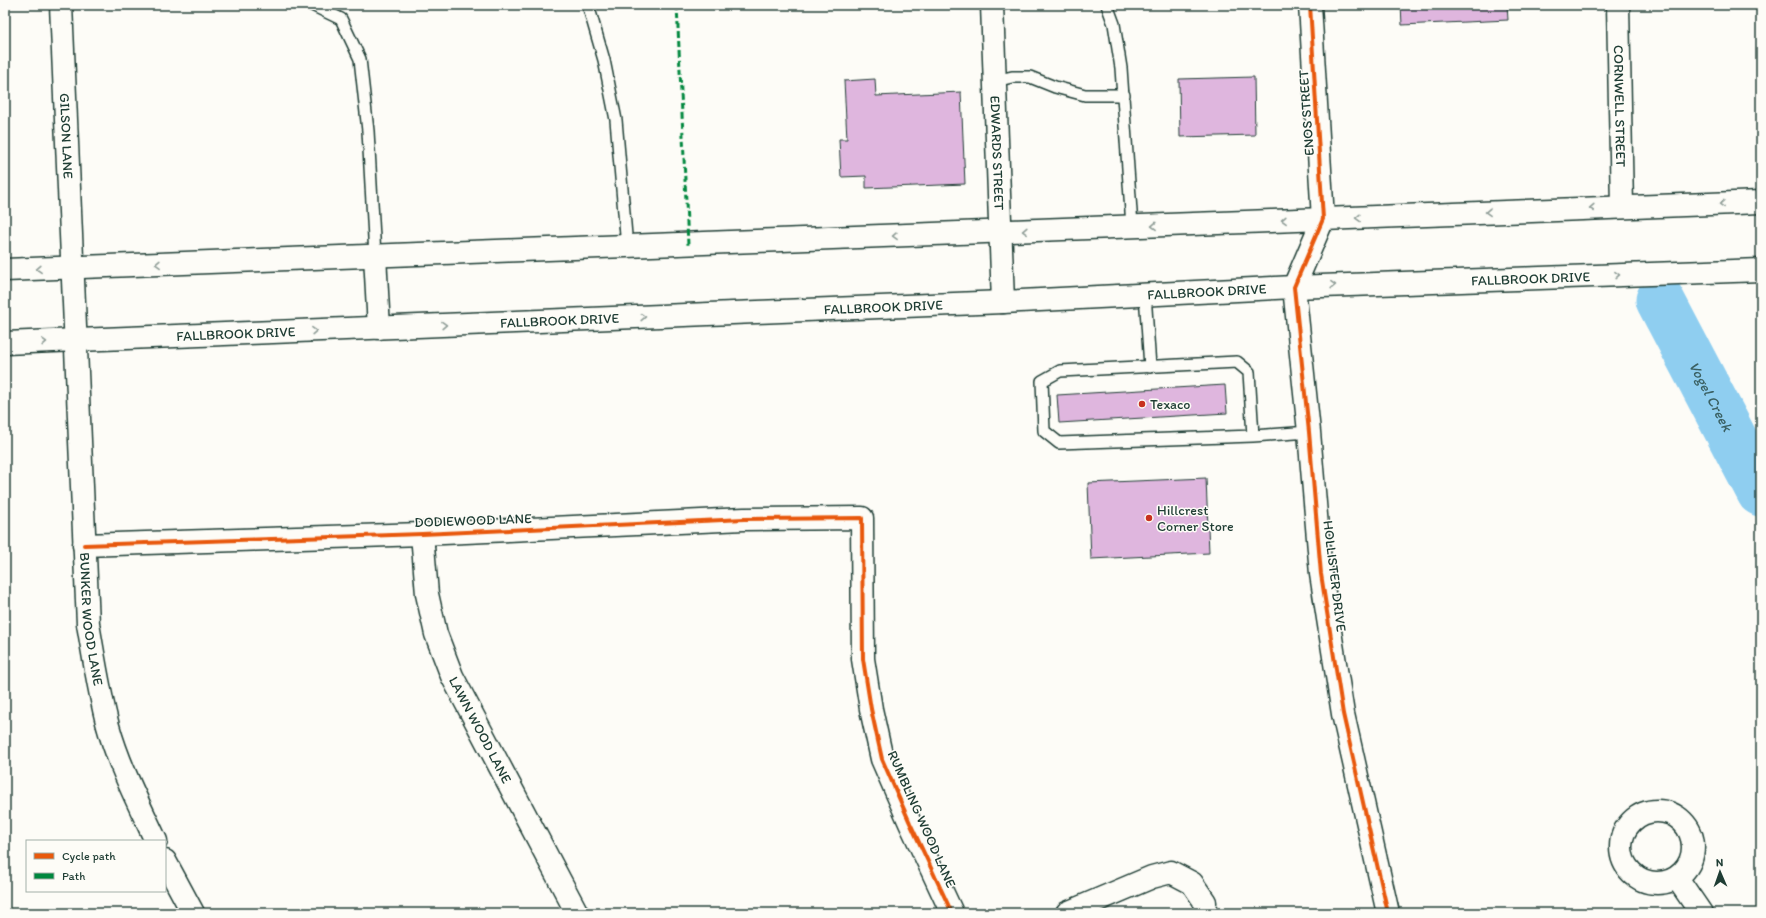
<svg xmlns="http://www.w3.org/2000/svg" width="1766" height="918" font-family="Itim,sans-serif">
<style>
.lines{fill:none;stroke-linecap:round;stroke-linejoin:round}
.river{stroke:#8fcef0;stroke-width:49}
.building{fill:#dfb6de;stroke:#1f3d34}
.service-casing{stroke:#1f3d34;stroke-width:14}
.minor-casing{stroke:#1f3d34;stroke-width:25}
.tertiary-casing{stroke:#1f3d34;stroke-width:25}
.secondary-casing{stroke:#1f3d34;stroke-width:25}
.service{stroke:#fdfcf7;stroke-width:11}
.minor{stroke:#fdfcf7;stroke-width:22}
.tertiary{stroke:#fdfcf7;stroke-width:22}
.secondary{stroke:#fdfcf7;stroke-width:22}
.quiet{stroke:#00873e;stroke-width:3;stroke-dasharray:6 3;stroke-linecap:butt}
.cycleway-casing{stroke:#fdfcf7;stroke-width:6}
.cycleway{stroke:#e8590c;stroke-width:4}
.oneway{stroke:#8e9c96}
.poi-dot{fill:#c8321e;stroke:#fdfcf7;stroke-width:1.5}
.labels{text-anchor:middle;stroke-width:3;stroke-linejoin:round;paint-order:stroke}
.street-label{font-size:14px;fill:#1f3d34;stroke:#fdfcf7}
.poi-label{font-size:14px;fill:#1f3d34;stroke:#fdfcf7;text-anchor:start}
.water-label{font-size:15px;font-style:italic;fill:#3b6163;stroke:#fdfcf7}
</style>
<rect width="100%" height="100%" fill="#fdfcf7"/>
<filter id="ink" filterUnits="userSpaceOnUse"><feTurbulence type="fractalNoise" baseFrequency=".025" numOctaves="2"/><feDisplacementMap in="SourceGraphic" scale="8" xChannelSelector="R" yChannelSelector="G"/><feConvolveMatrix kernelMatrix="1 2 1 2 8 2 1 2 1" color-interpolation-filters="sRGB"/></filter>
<g filter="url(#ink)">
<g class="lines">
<path class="river" id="s1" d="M1660,300L1761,492"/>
</g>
<g class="building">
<polygon points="713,5 804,5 713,9"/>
<polygon points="1401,5 1507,5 1508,20 1402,25"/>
<polygon points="1254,77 1255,135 1180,137 1179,79"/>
<polygon points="875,79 876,96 961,92 965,184 866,188 866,176 841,177 839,139 847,139 844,81"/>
<polygon points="1225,385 1227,413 1059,423 1057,395"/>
<polygon points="1206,478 1209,553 1091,559 1088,483"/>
</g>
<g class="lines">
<g class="service-casing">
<g id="service">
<polyline points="312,5 341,19 360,59 368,131 375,256"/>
<polyline points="588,5 604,60 616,120 627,247"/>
<polyline points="1107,5 1114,24 1121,68 1132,226"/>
<polyline points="995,81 1012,77 1030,77 1055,87 1085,95 1124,95"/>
<polyline points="1145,294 1150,367"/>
<polyline points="1253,436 1249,372 1237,362 1060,371 1042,381 1044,431 1059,443 1253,436 1309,432"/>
</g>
</g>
<g class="minor-casing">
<g id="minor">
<path id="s2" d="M61,5L88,624C94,658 99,692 108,726C119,766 139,804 156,841"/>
<path id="s3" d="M992,5L1003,302"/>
<polyline points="1310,5 1323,219"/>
<path id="s4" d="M1618,5L1622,207"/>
<path id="s5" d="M422,534L427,594L436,634L452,676L577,913"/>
<polyline points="84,545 422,534 744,519 862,518 863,659 871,709 882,759 910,823 952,913"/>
<circle cx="1657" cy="847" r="36"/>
<polyline points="165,861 193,913"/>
<polyline points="1677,878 1701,913"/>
<polyline points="1067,913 1152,877 1171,872 1192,883 1205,902 1204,913"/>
</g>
</g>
<g class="tertiary-casing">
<polyline id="tertiary" points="1323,219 1294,287 1309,432 1321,574 1343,714 1388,913"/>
</g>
<g class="secondary-casing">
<g id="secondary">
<polyline points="375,256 379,328"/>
<polyline points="5,270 1761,202"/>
<path id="s6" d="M5,343L1003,302L1294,287L1761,270"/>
</g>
</g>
<use href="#service" class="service"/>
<use href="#minor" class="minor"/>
<use href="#tertiary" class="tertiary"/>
<use href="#secondary" class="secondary"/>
<polyline class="quiet" points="677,5 688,245"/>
<g class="cycleway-casing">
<g id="cycleway">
<polyline points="1310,5 1323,219 1294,287 1309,432 1321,574 1343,714 1388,913"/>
<polyline points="84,545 422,534 744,519 862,518 863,659 871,709 882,759 910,823 952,913"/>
</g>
</g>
<use href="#cycleway" class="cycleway"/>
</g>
<defs><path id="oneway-chevron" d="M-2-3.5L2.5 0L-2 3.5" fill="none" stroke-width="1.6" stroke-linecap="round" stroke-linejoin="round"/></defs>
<g class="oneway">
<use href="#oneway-chevron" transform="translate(1722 204) rotate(178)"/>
<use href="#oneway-chevron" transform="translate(1592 208) rotate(178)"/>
<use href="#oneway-chevron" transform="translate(1488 212) rotate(178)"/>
<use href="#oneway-chevron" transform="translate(1358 218) rotate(178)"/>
<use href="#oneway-chevron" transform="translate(1284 220) rotate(178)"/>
<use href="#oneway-chevron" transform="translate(1154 226) rotate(178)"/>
<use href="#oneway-chevron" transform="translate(1025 231) rotate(178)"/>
<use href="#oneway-chevron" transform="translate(895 236) rotate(178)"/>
<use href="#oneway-chevron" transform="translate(158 264) rotate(178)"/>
<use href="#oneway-chevron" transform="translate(39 269) rotate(178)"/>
<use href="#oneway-chevron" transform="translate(1617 275) rotate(-2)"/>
<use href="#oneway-chevron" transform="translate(1333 285) rotate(-2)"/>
<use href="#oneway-chevron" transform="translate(643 317) rotate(-2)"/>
<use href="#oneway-chevron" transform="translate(444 325) rotate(-2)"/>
<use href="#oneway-chevron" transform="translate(314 331) rotate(-2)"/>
<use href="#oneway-chevron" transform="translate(44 342) rotate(-2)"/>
</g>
</g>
<g class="poi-dot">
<circle cx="1142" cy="404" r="4"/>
<circle cx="1149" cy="518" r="4"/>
</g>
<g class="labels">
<g class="street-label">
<text dy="5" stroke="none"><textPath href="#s4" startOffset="101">CORNWELL STREET</textPath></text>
<text transform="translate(1306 113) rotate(-94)" y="5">ENOS STREET</text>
<text dy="5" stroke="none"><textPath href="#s2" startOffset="131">GILSON LANE</textPath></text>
<text dy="5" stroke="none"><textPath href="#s3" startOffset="148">EDWARDS STREET</textPath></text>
<text dy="5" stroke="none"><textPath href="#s6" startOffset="1527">FALLBROOK DRIVE</textPath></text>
<text dy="5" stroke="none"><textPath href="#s6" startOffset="1203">FALLBROOK DRIVE</textPath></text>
<text dy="5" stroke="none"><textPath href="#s6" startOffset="879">FALLBROOK DRIVE</textPath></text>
<text dy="5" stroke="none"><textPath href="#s6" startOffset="555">FALLBROOK DRIVE</textPath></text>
<text dy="5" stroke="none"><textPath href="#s6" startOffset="231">FALLBROOK DRIVE</textPath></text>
<text transform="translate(473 520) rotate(-2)" y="5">DODIEWOOD LANE</text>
<text transform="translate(1335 576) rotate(83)" y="5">HOLLISTER DRIVE</text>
<text dy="5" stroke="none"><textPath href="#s2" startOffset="615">BUNKER WOOD LANE</textPath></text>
<text dy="5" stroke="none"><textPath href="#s5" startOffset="207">LAWN WOOD LANE</textPath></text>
<text transform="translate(922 819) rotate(66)" y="5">RUMBLING WOOD LANE</text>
</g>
<g class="poi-label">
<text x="1150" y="409">Texaco</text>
<text x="1157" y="515">Hillcrest<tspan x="1157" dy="16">Corner Store</tspan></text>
</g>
<g class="water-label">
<text dy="5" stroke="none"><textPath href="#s1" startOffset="109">Vogel Creek</textPath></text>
</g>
</g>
<rect width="1766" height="918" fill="none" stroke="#fdfcf7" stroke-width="20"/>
<rect x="10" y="10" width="1746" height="898" fill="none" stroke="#1f3d34" stroke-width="1.5" filter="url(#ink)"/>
<rect x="26" y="840" width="140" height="52" fill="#fdfcf7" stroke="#a4b0a9"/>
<rect x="34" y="853" width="20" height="6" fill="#e8590c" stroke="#a4b0a9"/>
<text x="62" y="860" font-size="12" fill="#1f3d34">Cycle path</text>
<rect x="34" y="873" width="20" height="6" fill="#00873e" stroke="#a4b0a9"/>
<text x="62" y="880" font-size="12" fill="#1f3d34">Path</text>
<g transform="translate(1720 872) rotate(358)" stroke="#fdfcf7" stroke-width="3" paint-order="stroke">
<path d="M0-3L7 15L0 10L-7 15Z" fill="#1f3d34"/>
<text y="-6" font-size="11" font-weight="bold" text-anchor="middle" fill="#1f3d34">N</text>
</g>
</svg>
